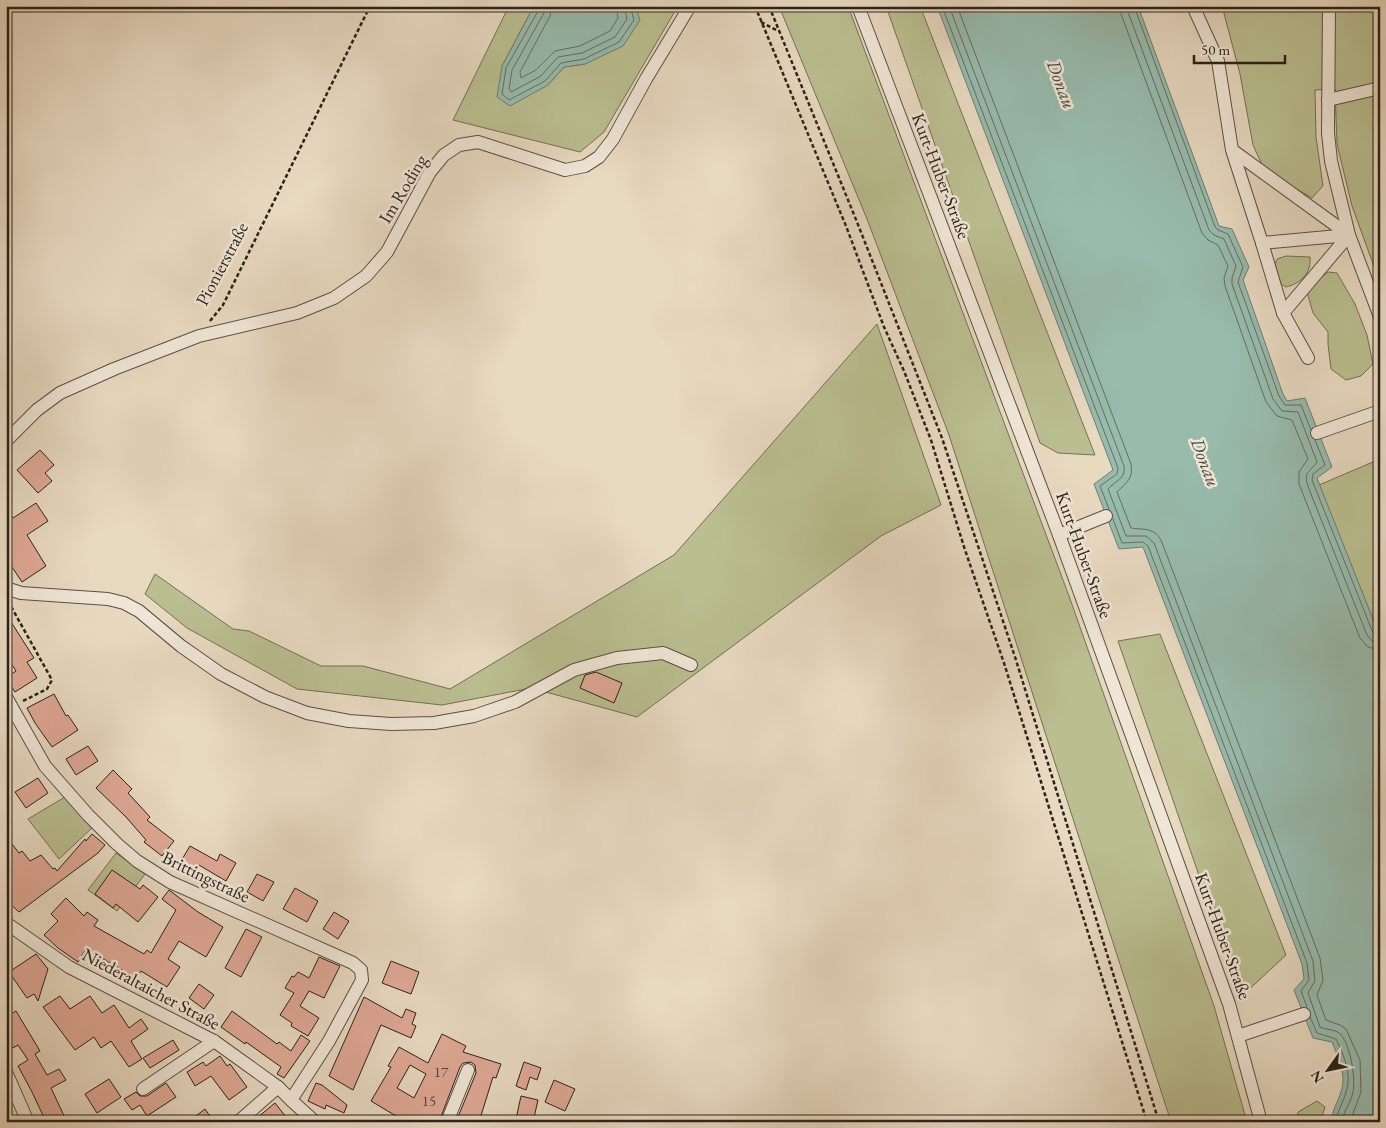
<svg xmlns="http://www.w3.org/2000/svg" width="1386" height="1128" font-family="'EB Garamond',serif">
<style>
.green{fill:#babe90;stroke:#737054}
.water{fill:#98bbad;stroke:#6d7e72}
.lines{fill:none;stroke-linecap:round;stroke-linejoin:round}
.shore{stroke:#626e63;stroke-width:1}
.building{fill:#dfa896;stroke:#2c2219;fill-rule:evenodd}
.minor-casing{stroke:#5b5043;stroke-width:14}
.path{stroke:#2c2219;stroke-width:2.5;stroke-dasharray:4 2.5;stroke-linecap:butt}
.minor{stroke:#f0e6d7;stroke-width:12}
.labels{text-anchor:middle;stroke-width:5;stroke-linejoin:round;paint-order:stroke}
.number-label{font-size:15px;fill:#594438}
.street-label{font-size:18px;fill:#2c2219;stroke:#f0e6d7}
.water-label{font-size:19px;font-style:italic;fill:#4c5045;stroke:#f0e6d7}
</style>
<rect width="100%" height="100%" fill="#e8d9c1"/>
<filter id="stains"><feTurbulence type="fractalNoise" baseFrequency=".004" numOctaves="4"/><feColorMatrix values="0 0 0 0 .2 0 0 0 0 .09 0 0 0 0 .02 0 0 0 .5 -.17"/></filter>
<radialGradient id="worn" r=".72"><stop offset=".6" stop-color="#630" stop-opacity="0"/><stop offset="1" stop-color="#630" stop-opacity=".3"/></radialGradient>
<g class="green">
<polygon points="509,6 534,6 502,66 548,85 564,67 585,64 635,6 678,6 604,132 580,152 453,120"/>
<polygon points="779,6 848,6 1069,596 1214,1006 1247,1122 1171,1122 949,435 867,219"/>
<polygon points="886,6 920,6 1095,455 1058,453 1040,443"/>
<polygon points="1222,6 1380,6 1380,283 1352,206 1337,144 1335,89 1315,90 1316,137 1323,186 1312,198 1265,171 1253,145 1240,74"/>
<path d="M1286,256L1310,257C1312,273 1300,284 1286,287L1281,284L1275,264L1277,259Z"/>
<polygon points="1328,272 1337,273 1355,304 1367,335 1373,364 1361,376 1346,380 1331,369 1328,344 1328,332 1313,313 1307,292 1317,281"/>
<polygon points="877,324 941,505 881,536 637,717 531,688 442,705 297,689 187,628 145,594 155,574 233,629 249,631 321,666 363,666 450,689 674,555"/>
<polygon points="1380,459 1380,637 1319,485"/>
<polygon points="1160,634 1286,955 1241,997 1118,641"/>
<polygon points="65,797 93,827 59,859 28,819"/>
<polygon points="116,853 145,874 117,911 88,890"/>
<polygon points="1317,1101 1325,1107 1320,1122 1297,1122 1298,1112"/>
</g>
<g class="water">
<polygon points="534,6 635,6 640,20 623,46 585,64 564,67 548,85 510,106 497,97 502,66"/>
<path d="M937,6H1138L1219,226L1232,229L1249,267L1243,280L1283,394L1287,401L1305,398L1332,467L1317,478L1380,637V1122H1331C1332,1110 1338,1102 1341,1092C1347,1075 1338,1057 1332,1042L1313,1038L1294,990L1304,979L1302,964L1143,547L1119,549L1094,484L1113,470Z"/>
</g>
<g class="lines">
<g class="shore">
<polyline points="538,6 538,11 506,68 502,94 509,100 545,81 561,63 584,59 619,42 634,20 630,6"/>
<polyline points="545,6 544,13 512,70 509,89 511,92 541,76 558,57 582,53 615,37 627,19 624,6"/>
<polyline points="552,6 550,16 520,72 521,78 536,70 555,51 580,46 610,31 618,18 616,6"/>
<polyline points="942,6 1118,468 1117,474 1100,486 1109,509"/>
<path d="M949,6L1124,466C1126,479 1115,481 1108,489L1126,536H1146L1154,543L1313,961L1315,981L1308,993L1320,1027C1326,1030 1334,1029 1339,1033C1350,1041 1356,1079 1353,1092C1351,1103 1343,1111 1342,1122"/>
<path d="M957,6L1131,464C1134,478 1126,483 1117,492L1131,528C1144,530 1153,527 1161,540L1320,958L1323,980L1317,995L1326,1020L1340,1025L1346,1029L1360,1060L1361,1092L1350,1122"/>
<polyline points="1120,6 1121,14 1202,233 1208,240 1218,245 1228,266 1224,278 1225,286 1266,402 1277,416 1292,420 1308,459 1299,472 1299,484 1360,638 1368,647 1380,650"/>
<path d="M1127,6L1128,12L1209,230L1214,235L1224,239L1236,266L1232,278V284L1273,399L1282,411L1298,412L1317,462C1308,474 1303,472 1309,489L1367,635L1372,641L1380,643"/>
<polyline points="1134,6 1215,227 1218,230 1228,234 1243,267 1238,282 1279,396 1285,405 1301,405 1311,430"/>
<polyline points="1315,440 1325,465 1313,474 1312,480 1373,633 1376,636 1380,636"/>
<polyline points="1113,519 1122,543 1143,542 1148,546 1307,963 1309,980 1301,991 1307,1007"/>
<path d="M1310,1017L1317,1033L1336,1039C1344,1055 1352,1075 1346,1092C1343,1103 1337,1111 1336,1122"/>
</g>
</g>
<g class="building">
<polygon points="40,450 54,465 45,473 52,481 38,493 17,470"/>
<polygon points="36,503 48,521 27,535 46,566 22,582 6,558 6,507 13,518"/>
<polygon points="6,614 34,658 27,662 37,678 15,692 6,678 16,671 6,655"/>
<polygon points="596,672 622,683 614,703 580,688 585,675"/>
<polygon points="54,694 66,716 68,715 78,730 52,747 35,723 27,708"/>
<polygon points="88,746 98,761 76,775 66,759"/>
<polygon points="113,770 132,789 128,793 150,817 147,820 174,841 162,856 144,842 146,840 126,817 96,788"/>
<polygon points="38,778 48,793 26,808 15,792"/>
<polygon points="92,834 105,845 98,853 19,912 6,900 6,836 19,853 22,851 30,861 41,855 53,869 55,868 57,871 85,839 86,841"/>
<polygon points="190,846 217,861 220,854 236,863 226,881 199,865 196,870 181,861"/>
<polygon points="112,870 140,889 143,885 158,897 138,922 116,904 113,908 95,894"/>
<polygon points="257,874 274,882 263,901 247,892"/>
<polygon points="295,888 318,901 307,922 283,909"/>
<polygon points="169,890 198,912 223,927 206,957 179,941 168,959 180,967 167,987 141,971 136,978 86,949 78,962 58,948 44,935 58,921 51,914 66,898 84,916 87,912 98,920 94,926 144,954 147,950 151,953 176,910 162,899"/>
<polygon points="334,912 349,921 338,939 323,929"/>
<polygon points="246,929 262,937 241,977 225,968"/>
<polygon points="36,954 48,969 38,1001 34,994 27,998 9,972"/>
<polygon points="319,957 340,966 324,998 309,991 300,1006 319,1018 308,1036 291,1026 292,1023 280,1015 294,993 285,988 292,976 294,977 298,972 309,978"/>
<polygon points="391,961 419,972 411,994 382,983"/>
<polygon points="199,984 214,995 204,1009 189,998"/>
<polygon points="60,996 70,1009 90,996 102,1013 114,1005 129,1028 141,1019 148,1029 131,1041 142,1059 129,1067 111,1041 101,1048 94,1037 75,1050 43,1007"/>
<polygon points="364,997 402,1018 406,1009 416,1013 412,1024 416,1026 411,1038 381,1025 353,1090 329,1076"/>
<polygon points="16,1011 40,1051 35,1054 47,1075 59,1069 66,1080 51,1088 67,1122 46,1122 32,1092 18,1066 28,1060 18,1045 13,1048 6,1035 6,1017"/>
<polygon points="232,1011 277,1044 279,1042 291,1051 301,1035 310,1041 284,1078 277,1074 281,1067 246,1042 245,1044 221,1027"/>
<path d="M442,1034L466,1046L463,1052L501,1064L496,1078L493,1077L479,1122H456L476,1073L475,1065L471,1062L463,1063L460,1067L439,1122H406L371,1101L391,1067L388,1066L399,1047L428,1063ZM410,1065L426,1074L414,1098L397,1088Z"/>
<polygon points="173,1040 179,1050 150,1068 143,1058"/>
<polygon points="220,1056 227,1066 230,1064 247,1087 229,1100 211,1076 195,1086 187,1072 203,1062 206,1066"/>
<polygon points="524,1062 541,1068 537,1080 530,1077 526,1090 516,1086"/>
<polygon points="109,1079 121,1097 97,1113 85,1094"/>
<polygon points="554,1080 575,1089 565,1111 545,1102"/>
<polygon points="166,1083 176,1097 147,1116 140,1105 132,1110 124,1099 136,1092 140,1096 147,1096"/>
<polygon points="316,1083 322,1085 347,1105 344,1113 326,1105 325,1109 308,1101"/>
<polygon points="521,1096 538,1100 533,1122 516,1119"/>
<polygon points="275,1103 286,1117 280,1122 252,1122"/>
<polygon points="205,1109 214,1122 188,1122"/>
</g>
<g class="lines">
<g class="minor-casing">
<g id="minor">
<polyline points="858,6 1059,535 1229,1004 1261,1122"/>
<polyline points="1193,6 1218,61 1232,150 1262,243 1349,235 1232,150"/>
<polyline points="1329,6 1328,133 1331,161 1349,235 1380,317"/>
<polyline points="1328,100 1380,88"/>
<polyline points="1262,243 1283,313 1308,358"/>
<polyline points="1283,313 1349,235"/>
<polyline points="1317,433 1380,411"/>
<polyline points="6,441 37,410 60,393 114,369 199,336 297,313 334,298 366,276 387,252 430,172 444,155 459,145 478,142 565,170 585,166 599,157 613,139 646,79 690,6"/>
<polyline points="1059,535 1106,516"/>
<polyline points="6,588 21,593 108,599 124,603 139,611 181,646 221,674 265,697 307,713 349,721 391,724 434,723 474,716 515,702 574,670 617,658 663,653 691,665"/>
<polyline points="6,697 45,766 88,815 117,844 137,861 170,882 353,963 361,970 362,980 329,1041 291,1100 278,1087 238,1122"/>
<polyline points="6,923 69,967 214,1041 278,1087"/>
<polyline points="1238,1036 1304,1014"/>
<polyline points="6,1072 28,1122"/>
<polyline points="143,1089 214,1041"/>
<polyline points="291,1100 315,1122"/>
<polyline points="447,1122 468,1070"/>
</g>
</g>
<g class="path">
<polyline points="737,6 756,10"/>
<polyline points="755,6 846,226 884,327 904,371 931,440 965,550 1004,663 1147,1122"/>
<polyline points="769,6 857,222 942,438 1016,660 1159,1122"/>
<polyline points="761,22 778,31"/>
<polyline points="210,321 223,305 370,6"/>
<polyline points="8,601 52,680 47,689 21,702"/>
</g>
<use href="#minor" class="minor"/>
</g>
<g class="labels">
<g class="number-label">
<text x="441" y="1077">17</text>
<text x="429" y="1106">15</text>
</g>
<g class="street-label">
<text transform="translate(941 176) rotate(69)" y="6">Kurt-Huber-Straße</text>
<text transform="translate(403 189) rotate(-59)" y="6">Im Roding</text>
<text transform="translate(222 264) rotate(-62)" y="6">Pionierstraße</text>
<text transform="translate(1084 555) rotate(70)" y="6">Kurt-Huber-Straße</text>
<text transform="translate(206 877) rotate(26)" y="6">Brittingstraße</text>
<text transform="translate(1223 936) rotate(70)" y="6">Kurt-Huber-Straße</text>
<text transform="translate(151 989) rotate(28)" y="6">Niederaltaicher Straße</text>
</g>
<g class="water-label">
<text transform="translate(1062 84) rotate(69)" y="7">Donau</text>
<text transform="translate(1206 462) rotate(69)" y="7">Donau</text>
</g>
</g>
<rect width="1386" height="1128" fill="none" stroke="#e8d9c1" stroke-width="25"/>
<rect x="8" y="8" width="1371" height="1113" fill="none" stroke="#2c2219" stroke-width="2.5"/>
<rect x="12" y="12" width="1361" height="1103" fill="none" stroke="#2c2219"/>
<g transform="translate(1328 1070) rotate(237)" stroke="#f0e6d7" stroke-width="4" paint-order="stroke">
<path d="M0-4L9 19L0 12L-9 19Z" fill="#2c2219"/>
<text y="-8" font-size="14" font-weight="bold" text-anchor="middle" fill="#2c2219">N</text>
</g>
<path d="M1194 55v8h91v-8" fill="none" stroke="#2c2219" stroke-width="2.5"/>
<text x="1201" y="55" font-size="15" fill="#2c2219" stroke="#f0e6d7" stroke-width="4" paint-order="stroke">50 m</text>
<rect width="100%" height="100%" filter="url(#stains)"/>
<rect width="100%" height="100%" fill="url(#worn)"/>
</svg>
